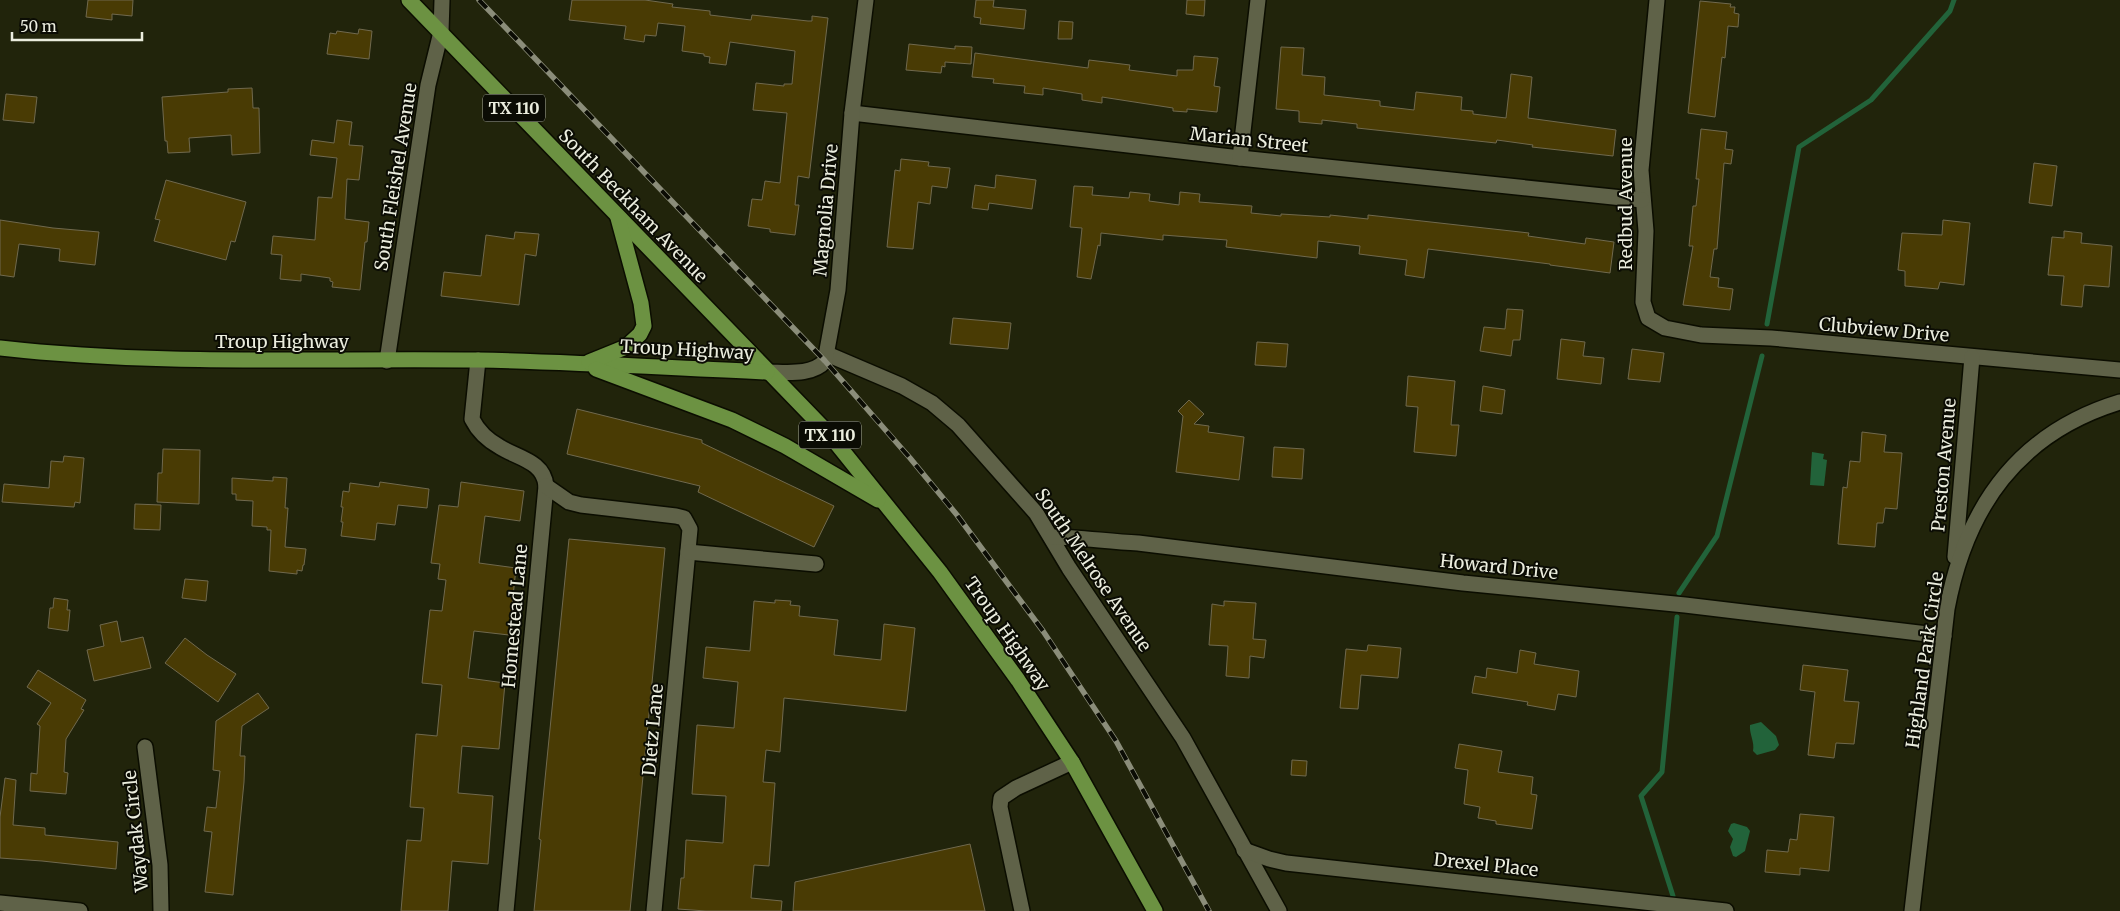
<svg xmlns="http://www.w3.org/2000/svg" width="2120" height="911" font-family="Merriweather,serif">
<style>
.water{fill:#22633a}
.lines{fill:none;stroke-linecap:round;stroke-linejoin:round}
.stream{stroke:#22633a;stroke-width:5}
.building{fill:#493b04;stroke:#70694e}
.minor-casing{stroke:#0b0d00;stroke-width:18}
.major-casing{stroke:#0b0d00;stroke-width:18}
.minor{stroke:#5f6248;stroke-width:15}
.major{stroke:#6c9242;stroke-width:15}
.rail-casing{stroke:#8b8d7a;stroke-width:5.5}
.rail{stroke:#0b0c04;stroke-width:4;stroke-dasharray:11;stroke-linecap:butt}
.labels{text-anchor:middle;stroke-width:4;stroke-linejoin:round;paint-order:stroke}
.shield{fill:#0b0c04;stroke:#a8aa9d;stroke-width:1}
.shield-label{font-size:16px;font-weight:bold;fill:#ebedde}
.street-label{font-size:18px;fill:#ebedde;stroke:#0b0c04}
</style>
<rect width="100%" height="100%" fill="#21240b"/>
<g class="water">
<polygon points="1812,452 1824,454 1823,459 1827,460 1824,486 1810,485"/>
<path d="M1761,722L1776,736L1779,745L1775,750L1757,755L1753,751C1755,742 1749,734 1750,725Z"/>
<polygon points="1734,823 1747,827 1750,831 1745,851 1736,857 1733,856 1730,847 1733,839 1728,831 1731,824"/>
</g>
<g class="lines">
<g class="stream">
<polyline points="1767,324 1799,147 1871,100 1950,11 1954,0"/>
<polyline points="1679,593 1717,536 1762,356"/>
<polyline points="1673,896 1641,796 1662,772 1677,617"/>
</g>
</g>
<g class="building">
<polygon points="88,0 133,0 132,16 112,14 112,20 86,17"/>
<polygon points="572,0 645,0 673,4 672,7 710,11 710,15 751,20 752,15 808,21 812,21 812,16 828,18 809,178 798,176 795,205 799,205 795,235 770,232 770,229 748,226 752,199 762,200 765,181 780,183 787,113 753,110 756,83 784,86 784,84 792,84 795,51 730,42 726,65 709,63 710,57 704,56 704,54 682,51 685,26 658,23 656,36 645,35 644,42 624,39 626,26 569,20"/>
<polygon points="976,0 994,0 993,7 1026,10 1024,29 980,24 981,18 974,17"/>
<polygon points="1187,0 1205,0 1204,16 1186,14"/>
<polygon points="1700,1 1731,4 1730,7 1735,7 1734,13 1739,14 1738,27 1728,26 1725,58 1722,57 1715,117 1688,113"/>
<polygon points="1059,21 1073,22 1072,39 1058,39"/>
<polygon points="359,29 372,31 369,59 327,54 330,33 336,34 337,31 358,34"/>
<polygon points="909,44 955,49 955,46 972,47 971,64 945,62 945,67 942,66 941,73 906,70"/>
<polygon points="1281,47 1304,48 1302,75 1325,77 1324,95 1380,101 1380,106 1414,110 1416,92 1462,97 1461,110 1473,111 1473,114 1506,118 1511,74 1532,77 1528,118 1616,130 1613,156 1532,147 1533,145 1497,140 1496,143 1357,128 1357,124 1322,120 1322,124 1299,122 1299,111 1276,109"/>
<polygon points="975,53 1088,68 1089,60 1130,65 1129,70 1177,76 1177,70 1193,70 1194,56 1218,58 1214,86 1220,87 1217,112 1187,109 1187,112 1173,111 1173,108 1102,97 1102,103 1082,100 1082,94 1043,88 1043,95 1024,93 1025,86 993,83 994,79 972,77"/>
<polygon points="252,88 253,108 259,108 260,153 232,155 231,135 189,138 190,152 168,153 167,141 165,141 162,97 228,92 228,89"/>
<polygon points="6,94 37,97 34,123 3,120"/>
<polygon points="337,120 352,122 349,145 363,146 359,180 347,179 345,219 369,222 367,242 365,242 360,290 332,287 333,282 330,281 330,278 301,274 301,281 280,279 282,255 271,254 273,236 315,240 318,197 332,198 337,158 310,155 312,140 334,143"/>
<polygon points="1701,129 1727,132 1725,149 1733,150 1731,164 1724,163 1717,249 1714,249 1710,277 1719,278 1718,287 1733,289 1730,310 1683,305 1693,246 1689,246 1693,206 1696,206 1699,179 1696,179"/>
<polygon points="901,159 929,162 928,166 950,168 947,188 932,186 930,204 918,202 913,249 887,247 895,170 900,171"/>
<polygon points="2034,163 2057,166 2052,206 2029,203"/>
<polygon points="996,175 1036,180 1032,209 989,203 988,210 972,208 975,185 995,188"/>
<polygon points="166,180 246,202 235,242 231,241 226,260 154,241 160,220 155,219"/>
<polygon points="1074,186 1093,187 1092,195 1129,198 1130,192 1150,194 1149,201 1179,205 1180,192 1200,194 1199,202 1252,206 1251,213 1281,216 1281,214 1330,217 1330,215 1368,219 1368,215 1529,233 1528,236 1585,244 1586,238 1614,242 1610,273 1550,265 1550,264 1428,249 1424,278 1405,275 1407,260 1359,254 1360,246 1318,241 1317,258 1226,247 1227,240 1163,235 1163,240 1101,233 1100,246 1098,245 1091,279 1077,277 1082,228 1070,227"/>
<polygon points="0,220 53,228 99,232 95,265 59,261 60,249 19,244 14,277 0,275"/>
<polygon points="1943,220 1970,223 1964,285 1940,282 1938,289 1905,286 1905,271 1898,270 1902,233 1942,235"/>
<polygon points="2064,231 2082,233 2081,243 2112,246 2109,287 2084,285 2082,307 2061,305 2064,276 2048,275 2052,237 2064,238"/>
<polygon points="515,232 539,234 536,256 525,254 519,305 441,296 444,272 481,276 486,235 514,239"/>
<polygon points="1507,309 1523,310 1520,340 1513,340 1511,356 1480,351 1484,327 1505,329"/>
<polygon points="953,318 1011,323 1008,349 950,344"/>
<polygon points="1561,339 1585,342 1583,356 1604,358 1601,384 1557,379"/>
<polygon points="1257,342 1288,344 1286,367 1255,365"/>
<polygon points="1632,349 1664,353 1660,382 1628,379"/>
<polygon points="1408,376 1455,381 1451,425 1459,425 1456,456 1414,452 1418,407 1406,406"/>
<polygon points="1483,386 1505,390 1502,414 1480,411"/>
<polygon points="1189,400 1204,414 1194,424 1209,426 1208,432 1244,437 1239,480 1176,472 1183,416 1178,411"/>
<polygon points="577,409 702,440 702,443 834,506 814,547 698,492 700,486 567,454"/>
<polygon points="1862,432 1886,435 1884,452 1902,453 1897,509 1885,508 1883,523 1877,523 1875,547 1838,544 1843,487 1847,488 1850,461 1860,462"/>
<polygon points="1274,447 1304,449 1302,479 1272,477"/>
<polygon points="163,449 200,450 199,504 157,502 158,473 162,473"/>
<polygon points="64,456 84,458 80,503 75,502 74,507 2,502 4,484 49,488 51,461 63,462"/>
<polygon points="273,477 287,478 285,508 288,508 285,547 306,549 304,565 303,565 302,571 297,570 297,574 269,571 271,530 267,530 267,527 252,526 253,501 236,500 236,494 232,494 232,478 273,481"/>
<polygon points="380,482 429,489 427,508 398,505 395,525 377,523 375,540 341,536 343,522 341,522 343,507 341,507 343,491 349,492 350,483 379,487"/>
<polygon points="461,482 524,491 520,521 485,516 479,563 516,568 509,635 474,631 468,678 505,683 499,749 462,746 458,793 493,796 488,864 452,861 448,911 401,911 407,840 421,841 424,808 410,807 416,734 437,736 442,685 422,683 430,610 442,611 446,580 438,579 440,564 431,563 439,505 458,507"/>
<polygon points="135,504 161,505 160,530 134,529"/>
<polygon points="569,539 665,548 630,911 534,911 541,840 539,839"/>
<polygon points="185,579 208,581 206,601 182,598"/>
<polygon points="54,598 68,600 67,610 70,610 68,631 48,628 50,608 53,608"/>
<polygon points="775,600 791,601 790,605 800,606 799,616 838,620 834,655 881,660 884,624 915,628 906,711 784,698 780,752 766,750 763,782 775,783 769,866 754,865 751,898 782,901 781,911 706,911 678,909 681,878 684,878 686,840 723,843 726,796 692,794 697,725 734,728 738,682 703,678 706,647 750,651 754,601 775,603"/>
<polygon points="1224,601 1256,603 1253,639 1266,640 1264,658 1250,656 1249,678 1226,676 1228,646 1209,645 1212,604 1224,606"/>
<polygon points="117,621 121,642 143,637 151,668 94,681 87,650 104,646 100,625"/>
<polygon points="185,638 207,655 236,674 218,702 165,663"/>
<polygon points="1368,645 1401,648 1398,678 1361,675 1358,709 1340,708 1346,649 1367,651"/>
<polygon points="1520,650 1536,653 1534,664 1579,671 1576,697 1558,694 1555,710 1527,705 1528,702 1472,693 1475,676 1486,678 1487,668 1517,673"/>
<polygon points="1803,665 1848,670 1844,701 1859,702 1854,744 1836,743 1834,758 1808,755 1815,692 1800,690"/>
<polygon points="38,670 86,700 81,709 84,710 66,739 64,772 68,773 66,794 30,791 31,773 37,774 40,726 37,724 51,703 27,687"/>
<polygon points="258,693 269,708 242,726 240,756 245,756 244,782 233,895 205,892 212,832 204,831 207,807 216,808 220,771 213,770 216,721"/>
<polygon points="1459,744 1502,751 1498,772 1533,777 1531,794 1537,795 1532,829 1496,824 1496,821 1478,818 1480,807 1464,804 1468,770 1455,768"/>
<polygon points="1292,760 1307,761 1306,776 1291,775"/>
<polygon points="5,778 16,780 13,825 45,828 45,835 118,842 116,869 42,861 0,858 0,817"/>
<polygon points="1800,814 1834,817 1829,871 1800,868 1800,875 1765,872 1767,850 1788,852 1790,839 1797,840"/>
<polygon points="970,844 985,911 793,911 795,882"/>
</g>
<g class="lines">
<g class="minor-casing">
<g id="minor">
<polyline points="1657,0 1641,170 1646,231 1643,302 1648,318 1665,328 1701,335 1771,338 2120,370"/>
<polyline points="852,113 1240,158 1642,200"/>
<polyline points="1240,158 1258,0"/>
<polyline points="827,354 902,386 932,403 958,425 1036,513 1069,568 1183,738 1279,911"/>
<path d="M478,360L472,419C478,431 489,441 500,447C517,458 544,461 546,486L506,911"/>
<polyline points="387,361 428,85 441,32 442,0"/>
<path d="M767,372C786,372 812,376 825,361L838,290L852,113L866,0"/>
<polyline points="546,486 569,502 581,505 676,516 684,518 690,529 654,911"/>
<path d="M1051,537C1080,537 1109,542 1138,543L1463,583L1685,605L1944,636"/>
<polyline points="688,552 816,564"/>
<polyline points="1955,557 1972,357"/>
<polyline points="145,747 160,865 161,911"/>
<polyline points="1244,850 1269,859 1286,863 1726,911"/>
<polyline points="0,903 80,911"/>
<polyline points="1022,911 1000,807 1001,798 1016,788 1072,762"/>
<path d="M1912,911L1947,609C1966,507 2018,433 2120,402"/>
</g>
</g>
<g class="major-casing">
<g id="major">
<polyline points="409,0 829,434 940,572 1018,680 1072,762 1155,911"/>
<path d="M0,348C159,366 319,358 478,360C574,362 671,368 767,372"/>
<polyline points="589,362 626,347 640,334 644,326 641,303 618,218"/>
<polyline points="596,369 732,420 785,446 878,500"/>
</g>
</g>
<use href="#minor" class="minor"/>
<use href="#major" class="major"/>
<g class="rail-casing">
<polyline id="rail" points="479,0 825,361 910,458 957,515 1043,631 1116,741 1209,911"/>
</g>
<use href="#rail" class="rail"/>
</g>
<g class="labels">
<g class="shield">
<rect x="483" y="94.5" width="62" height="27" rx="4"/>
<rect x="799" y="421.5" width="62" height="27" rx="4"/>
</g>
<g class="shield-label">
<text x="514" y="114">TX 110</text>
<text x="830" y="441">TX 110</text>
</g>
<g class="street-label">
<text transform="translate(1249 140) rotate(6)" y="6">Marian Street</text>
<text transform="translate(396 177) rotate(-81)" y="6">South Fleishel Avenue</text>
<text transform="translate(1626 204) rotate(-90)" y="6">Redbud Avenue</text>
<text transform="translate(633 206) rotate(46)" y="6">South Beckham Avenue</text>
<text transform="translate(826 210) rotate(-85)" y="6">Magnolia Drive</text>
<text transform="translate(1884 330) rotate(5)" y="6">Clubview Drive</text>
<text x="282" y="348">Troup Highway</text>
<text transform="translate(687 350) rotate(3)" y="6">Troup Highway</text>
<text transform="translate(1944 465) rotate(-85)" y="6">Preston Avenue</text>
<text transform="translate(1499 567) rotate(6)" y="6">Howard Drive</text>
<text transform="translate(1093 570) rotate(56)" y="6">South Melrose Avenue</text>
<text transform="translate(515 616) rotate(-85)" y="6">Homestead Lane</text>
<text transform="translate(1007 634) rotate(55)" y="6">Troup Highway</text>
<text transform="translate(1925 660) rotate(-82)" y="6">Highland Park Circle</text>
<text transform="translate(653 730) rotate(-85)" y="6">Dietz Lane</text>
<text transform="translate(136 831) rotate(-96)" y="6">Waydak Circle</text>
<text transform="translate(1486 865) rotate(6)" y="6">Drexel Place</text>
</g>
</g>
<path d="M12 32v8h130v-8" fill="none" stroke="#ebedde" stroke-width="2.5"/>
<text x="20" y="32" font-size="15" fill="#ebedde" stroke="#0b0c04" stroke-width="4" paint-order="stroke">50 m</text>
</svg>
